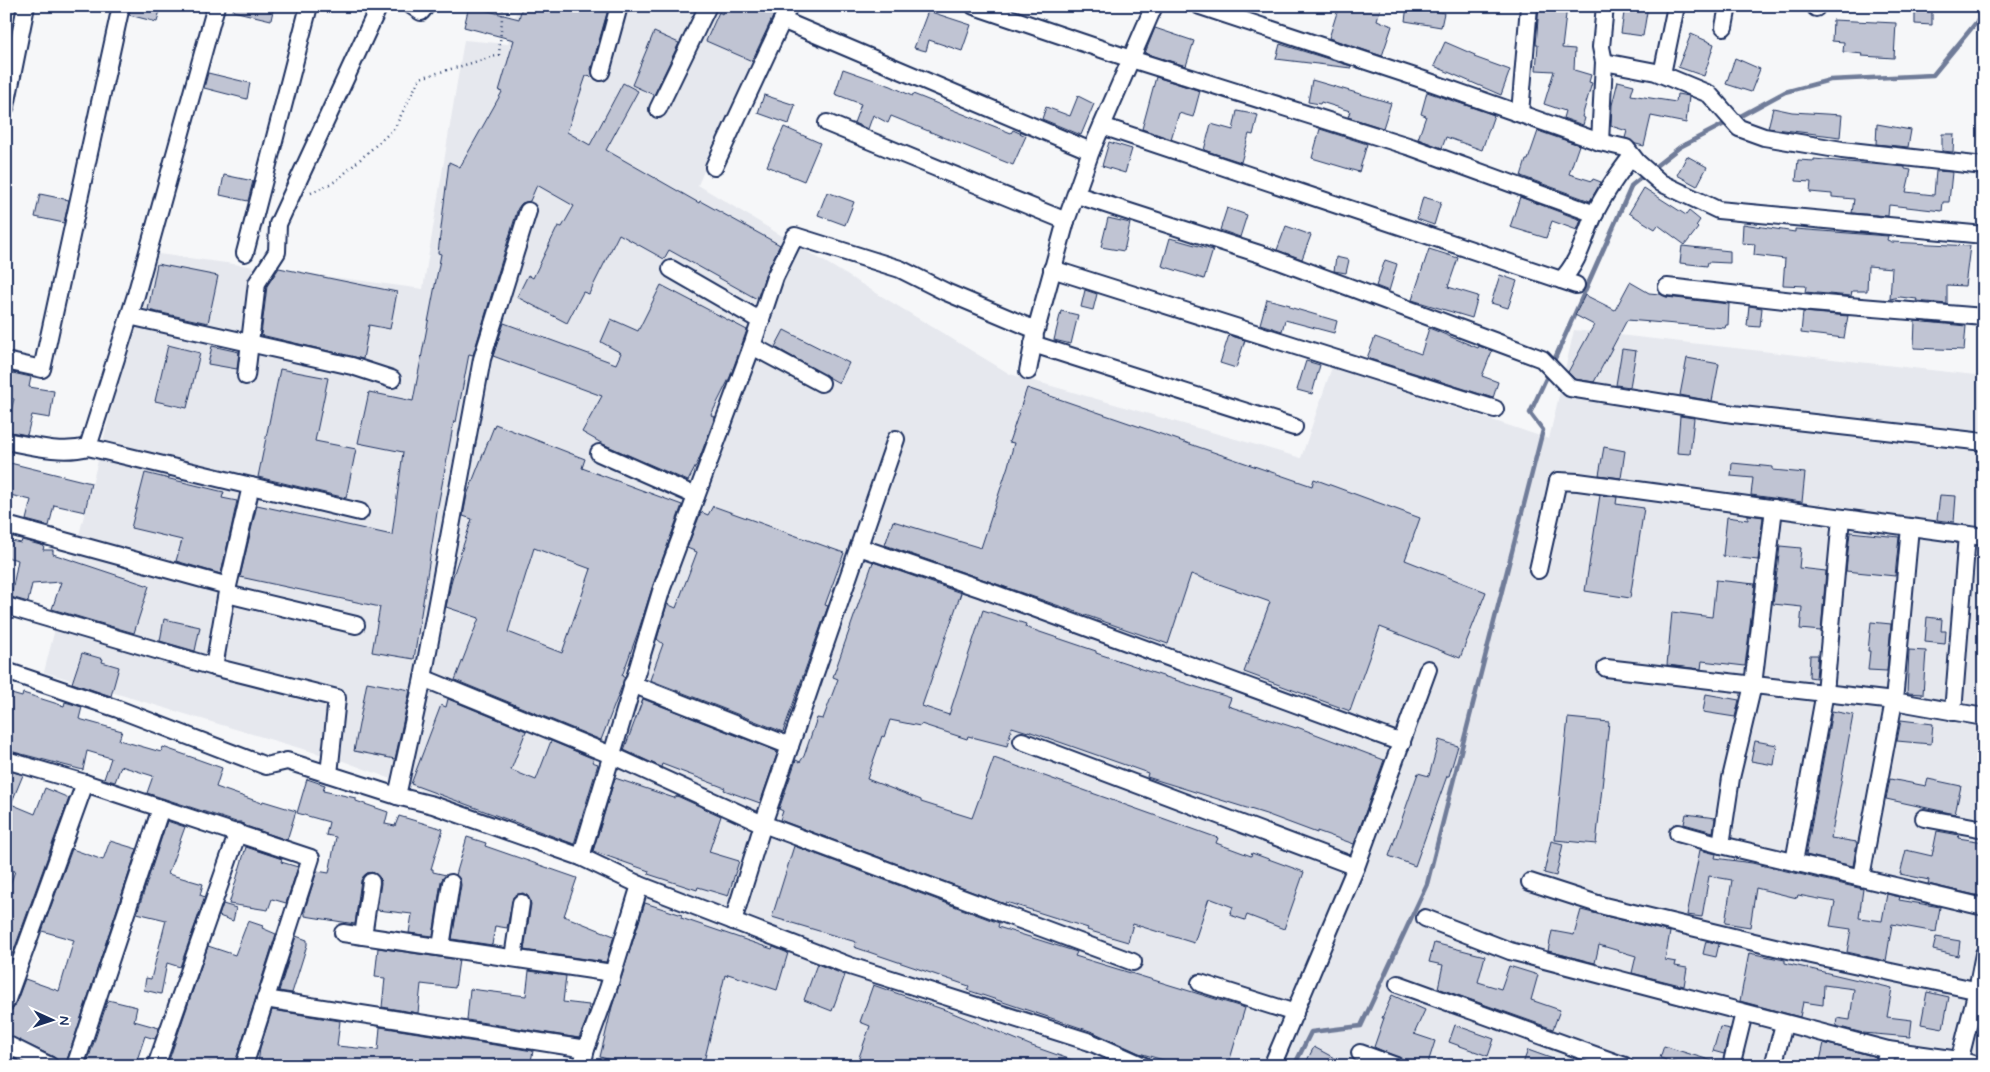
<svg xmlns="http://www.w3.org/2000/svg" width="1990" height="1072" font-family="Mynerve,sans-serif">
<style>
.built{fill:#e6e8ee}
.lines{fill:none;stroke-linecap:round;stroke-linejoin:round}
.stream{stroke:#707c99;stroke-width:4.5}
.building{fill:#c0c4d3;stroke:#1b2f5e;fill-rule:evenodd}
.minor-casing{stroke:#1b2f5e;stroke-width:20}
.path{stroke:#1b2f5e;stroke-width:2.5;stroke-dasharray:1 4;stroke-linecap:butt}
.minor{stroke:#fff;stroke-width:16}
</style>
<rect width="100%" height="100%" fill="#f6f7f9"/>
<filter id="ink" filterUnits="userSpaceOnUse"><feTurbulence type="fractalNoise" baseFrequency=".02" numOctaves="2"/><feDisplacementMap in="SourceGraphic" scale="10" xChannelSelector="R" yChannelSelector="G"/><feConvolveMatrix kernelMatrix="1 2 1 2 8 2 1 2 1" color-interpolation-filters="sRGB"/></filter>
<g filter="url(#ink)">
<polygon class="built" points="518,6 776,6 698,185 1010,374 1301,458 1332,367 1549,439 1574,330 1984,376 1984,1066 619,1066 597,1061 638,871 343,761 44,672 151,253 423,289 464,40 508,44"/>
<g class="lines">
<g class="stream">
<polyline points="1735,119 1785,92 1830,80 1933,75 1984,13"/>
<polyline points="1652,169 1680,147 1728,122"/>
<polyline points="1552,365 1632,185 1646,174"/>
<polyline points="1294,1066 1311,1032 1361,1026 1427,884 1543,430 1530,413 1549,372"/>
</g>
</g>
<g class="building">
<polygon points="131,6 161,6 157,22 129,15"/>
<polygon points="234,6 274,6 271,20 233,11"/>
<polygon points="469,6 519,19 522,6 609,6 591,69 593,77 586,76 567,132 590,145 623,83 638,91 606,150 699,203 700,201 780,245 766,273 757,299 669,250 664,259 619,234 589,294 583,292 567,323 517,297 528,275 533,278 558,226 562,227 574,206 537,185 530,201 522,203 518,208 473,355 469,354 456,422 454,421 438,506 414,659 372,652 380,607 240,577 257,505 392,535 403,452 358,443 369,392 413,401 441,254 438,253 449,162 460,167 502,92 499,91 514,40 464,27"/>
<polygon points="726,6 778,6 752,61 706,41 719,12 722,14"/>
<polygon points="1339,6 1381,6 1377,20 1392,26 1382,56 1329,38"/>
<polygon points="1407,6 1444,13 1441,27 1405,21"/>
<polygon points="1539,6 1567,6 1562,48 1575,49 1574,70 1591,75 1589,82 1592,83 1582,117 1585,118 1583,125 1563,118 1565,111 1544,104 1554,71 1536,70 1538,45 1536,45"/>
<polygon points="1625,6 1648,6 1643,36 1621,33"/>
<polygon points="1915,6 1932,6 1932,25 1915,24"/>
<polygon points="928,11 971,25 962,51 929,40 926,51 914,48"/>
<polygon points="1833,20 1896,23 1894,58 1862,56 1863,54 1843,52 1844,42 1832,41"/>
<polygon points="1155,28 1194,41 1186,66 1145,53"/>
<polygon points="654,32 679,43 654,95 632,85"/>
<polygon points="1691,34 1714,44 1704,76 1678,67"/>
<polygon points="1445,42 1475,55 1474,57 1510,70 1501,95 1434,66"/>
<polygon points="1280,44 1351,66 1351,68 1276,59"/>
<polygon points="1735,58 1760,69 1751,92 1726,84"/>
<polygon points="843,69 891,86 912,96 913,94 1011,133 1013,130 1026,136 1013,165 891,116 888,123 873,115 868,129 854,123 861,104 835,94"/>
<polygon points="208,73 250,83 247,99 204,88"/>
<polygon points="1156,77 1200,91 1193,117 1179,113 1171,139 1142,129"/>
<polygon points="1312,80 1391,103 1383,128 1348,117 1350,111 1321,102 1320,104 1308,102"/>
<polygon points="1618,81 1634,85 1631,95 1676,102 1677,94 1689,96 1686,123 1651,116 1644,146 1636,144 1625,138 1627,131 1611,126 1612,105"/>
<polygon points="1427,92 1494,115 1482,150 1446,137 1442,148 1418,139 1426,116 1421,114"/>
<polygon points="764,95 795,105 789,124 758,113"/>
<polygon points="1078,96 1094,104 1081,135 1042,119 1046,107 1070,116"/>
<polygon points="1773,108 1792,112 1842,115 1840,137 1768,128"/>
<polygon points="1237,111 1258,115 1253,135 1249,134 1241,162 1204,150 1211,124 1233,130"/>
<polygon points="1877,124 1911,130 1908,147 1876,144"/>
<polygon points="784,127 820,143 804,181 767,166"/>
<polygon points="1320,129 1367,144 1359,172 1312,158"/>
<polygon points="1538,131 1579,145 1569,174 1592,181 1593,179 1601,182 1590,201 1521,176 1526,160 1528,160"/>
<polygon points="1942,134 1954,134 1953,152 1942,151"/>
<polygon points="1109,142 1132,149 1125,173 1102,166"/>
<polygon points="1687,156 1707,167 1697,186 1677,175"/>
<polygon points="1814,159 1905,167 1905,169 1911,170 1906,192 1934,195 1936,171 1952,172 1949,202 1943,202 1942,211 1889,205 1888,216 1852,213 1854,199 1832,197 1832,194 1810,192 1811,182 1796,181 1798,160 1814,161"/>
<polygon points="224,175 253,181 248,201 220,195"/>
<polygon points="1644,188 1686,215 1689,211 1700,220 1696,226 1698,228 1685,245 1658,225 1655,229 1629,213"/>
<polygon points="827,192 854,202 845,225 818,215"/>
<polygon points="40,194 69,200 64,223 35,217"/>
<polygon points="1423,197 1441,202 1434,225 1417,219"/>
<polygon points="1520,197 1581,220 1577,230 1552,221 1546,238 1510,227"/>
<polygon points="1227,208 1247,215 1240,237 1220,230"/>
<polygon points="1108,218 1130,223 1124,251 1101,247"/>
<polygon points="1743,224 1795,232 1795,229 1888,236 1887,240 1892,242 1970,246 1965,286 1947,285 1947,304 1916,301 1917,299 1900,297 1890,299 1892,268 1868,266 1867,291 1852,291 1851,296 1805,292 1806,286 1783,285 1785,259 1754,255 1755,244 1742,243"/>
<polygon points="1286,226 1311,235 1302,259 1277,250"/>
<polygon points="1170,238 1213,250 1204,279 1162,266"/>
<polygon points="1682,246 1730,251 1730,263 1708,262 1707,266 1680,263"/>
<polygon points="1429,249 1458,258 1448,287 1478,296 1472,318 1412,300"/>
<polygon points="1336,257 1349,260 1346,273 1334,271"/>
<polygon points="1385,260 1397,264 1389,291 1376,286"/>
<polygon points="157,264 218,276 208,323 148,310"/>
<polygon points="279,268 397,292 390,329 369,325 363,359 261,335 267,286"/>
<polygon points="1500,275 1517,281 1508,308 1491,303"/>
<polygon points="1630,282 1649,293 1660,294 1666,297 1729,304 1728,325 1726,325 1725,328 1627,320 1594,382 1575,379 1568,372 1594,325 1575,315 1585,295 1615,310"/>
<polygon points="661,285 747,330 730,377 711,415 715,417 698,462 688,481 603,444 582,432 602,396 493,356 504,323 616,364 621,353 601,342 611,319 638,331"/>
<polygon points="1085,290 1097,294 1093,310 1081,307"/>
<polygon points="1267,299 1290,305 1289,307 1337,321 1334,333 1285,320 1282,331 1260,324"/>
<polygon points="1749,306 1762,308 1760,327 1747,326"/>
<polygon points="1061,311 1078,315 1071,344 1054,340"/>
<polygon points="1803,312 1848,316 1844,338 1801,333"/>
<polygon points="1915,321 1966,326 1964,350 1914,348"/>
<polygon points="1429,328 1478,348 1479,346 1492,351 1482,376 1498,382 1493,398 1367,358 1375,337 1421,354"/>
<polygon points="784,330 849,363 839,383 775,347"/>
<polygon points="1229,335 1245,340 1236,368 1220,363"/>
<polygon points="168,345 200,353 187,408 155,401"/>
<polygon points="212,346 239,352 237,369 208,364"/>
<polygon points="1622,349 1636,351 1630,387 1616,385"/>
<polygon points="1687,358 1719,364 1712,401 1680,395"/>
<polygon points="1306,361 1320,365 1312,394 1297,390"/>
<polygon points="280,369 328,378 315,441 356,449 346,498 258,477"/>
<polygon points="8,372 31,377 29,387 54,391 50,418 32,415 27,435 6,431 14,399 6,397"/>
<polygon points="1027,388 1312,486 1314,479 1420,518 1405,560 1486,592 1460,658 1380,627 1350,711 1244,672 1270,602 1191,574 1168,644 885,545 893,521 981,548 1008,466 1014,443 1009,442"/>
<polygon points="1680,416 1694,418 1690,454 1677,453"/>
<path d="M495,424L585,459L582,468L682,505L653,585L638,632L622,676L625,678L601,740L455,680L479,618L446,607L452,579L472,519L463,516L467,495ZM534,548L591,569L562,653L508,632Z"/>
<polygon points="1604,447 1625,451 1621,478 1599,475"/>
<polygon points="6,462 91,483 85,512 54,505 49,526 26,520 31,500 6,494"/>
<polygon points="1732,463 1773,467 1773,470 1805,473 1802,502 1751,495 1753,478 1731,476"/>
<polygon points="145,473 224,492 222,498 237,501 221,574 176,561 182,540 131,528"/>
<polygon points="1600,495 1617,497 1616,504 1644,508 1630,598 1585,591"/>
<polygon points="1940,495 1956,496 1954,522 1937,520"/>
<polygon points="713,506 844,553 825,605 828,606 783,732 650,680 663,644 657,639 667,604 676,608 697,552 687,548 701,512 708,515"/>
<polygon points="1748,515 1763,517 1758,560 1723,556 1727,517 1748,520"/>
<polygon points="1850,532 1899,537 1895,576 1846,571"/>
<polygon points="6,540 21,543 22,540 44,546 43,550 53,550 53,554 149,586 134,633 52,609 61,582 32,584 28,602 11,597 18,560 6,557"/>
<polygon points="1780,546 1801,548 1799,568 1826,571 1821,631 1800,629 1802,607 1773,604"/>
<polygon points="873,562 961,593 922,706 949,715 983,610 1026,624 1025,627 1096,651 1096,653 1138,667 1138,668 1231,698 1228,706 1296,728 1297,727 1384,760 1354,844 1317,831 1317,833 1266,814 1147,777 1148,773 1028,731 1028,732 1012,727 1007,746 968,736 967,739 921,724 920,726 890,720 884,737 882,736 867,779 921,800 921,802 972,818 994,758 1218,838 1216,843 1251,856 1252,853 1304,872 1284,929 1247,915 1245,920 1230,915 1233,907 1209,898 1194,943 1133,924 1128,942 1087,930 1088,928 1006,902 1005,904 780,820 783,811 779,809 796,760 800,762 804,756 817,718 823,719 838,679 833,677"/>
<polygon points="1716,580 1755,584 1745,666 1702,661 1701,669 1667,665 1672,612 1712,617"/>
<polygon points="1927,617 1942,619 1941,631 1946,631 1945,644 1925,642"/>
<polygon points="164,619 200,627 195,651 160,641"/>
<polygon points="1871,622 1891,624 1887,671 1868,670 1870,651 1868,651"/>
<polygon points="1909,650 1926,651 1923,694 1907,693"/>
<polygon points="82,653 103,659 102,662 119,667 111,696 72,683"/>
<polygon points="1810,655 1818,655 1816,678 1809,677"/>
<polygon points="367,682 410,690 395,759 354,751"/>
<polygon points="8,693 22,697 23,693 64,706 65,702 82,707 79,719 122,731 119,740 161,752 163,747 222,768 216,787 262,803 263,801 296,811 287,840 246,826 241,822 236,822 147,793 153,776 121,766 115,782 104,779 111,758 87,751 83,770 6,750 6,700"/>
<polygon points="1706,694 1739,700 1735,717 1703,712"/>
<polygon points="448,699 526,731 511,770 536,780 551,741 594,759 592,762 598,764 574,844 411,784 441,705 446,707"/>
<polygon points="643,699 776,751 777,754 760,803 724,790 725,788 662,764 661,767 624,750"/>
<polygon points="1832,711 1853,715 1831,838 1857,842 1853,866 1806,855"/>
<polygon points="1568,718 1609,722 1596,844 1555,840"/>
<polygon points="1901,720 1933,724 1931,744 1897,741"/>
<polygon points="1439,740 1458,746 1449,776 1447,776 1415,866 1389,856 1418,773 1429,776"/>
<polygon points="1755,741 1777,745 1774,765 1751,761"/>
<polygon points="6,770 23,775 11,804 35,814 45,788 69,798 6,972 6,896 15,871 6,868"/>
<polygon points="615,778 674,798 677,796 721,816 709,852 739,861 728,896 698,887 697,890 648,874 649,871 593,851"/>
<polygon points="307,779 325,785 323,791 356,798 356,801 388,812 385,824 395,826 399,816 443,829 431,869 433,869 433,872 446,875 441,881 433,936 409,933 412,914 377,910 381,883 380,878 373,872 367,873 361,880 355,924 305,916 305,909 317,871 329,873 336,837 326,835 329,822 297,813"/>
<polygon points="1890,779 1926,786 1928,779 1961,786 1955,814 1886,799"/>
<polygon points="1686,814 1715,818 1713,832 1684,824"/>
<polygon points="167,821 185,827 168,874 203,884 200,895 205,897 180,967 167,963 161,994 144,990 146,978 151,979 166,920 137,913"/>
<polygon points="1937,831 1959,835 1958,838 1984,842 1984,897 1928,884 1929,880 1900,874 1906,850 1932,856"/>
<polygon points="467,837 486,843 485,846 577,878 564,916 614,936 606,962 524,950 531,904 528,896 523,893 518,894 513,897 507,928 495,926 492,945 452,939 461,885 460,879 456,875"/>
<polygon points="110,841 137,849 65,1066 60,1066 59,1061 54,1057 6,1034 6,1012 12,1010 15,1006 25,979 59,991 74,940 42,931 72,849 103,860"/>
<polygon points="1551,841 1563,844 1556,876 1544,873"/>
<polygon points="794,846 999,923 998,927 1077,952 1075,956 1245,1008 1228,1066 1184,1066 1139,1053 1093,1032 967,990 969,986 854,947 856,942 772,917"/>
<polygon points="246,847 282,859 281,862 298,867 286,903 272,899 268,910 229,904"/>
<polygon points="1700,850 1716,854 1715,858 1752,863 1863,889 1859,918 1882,921 1887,894 1900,897 1899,900 1940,907 1936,932 1892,924 1886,961 1847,952 1851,929 1830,926 1835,902 1798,895 1797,898 1756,888 1750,927 1725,923 1732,880 1709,876 1702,917 1687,915"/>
<polygon points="645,903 682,915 681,918 772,949 773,947 788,953 777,990 728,974 727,976 725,975 703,1066 635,1066 600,1057 612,1007"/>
<polygon points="223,904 236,908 233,921 219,916"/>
<polygon points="1581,910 1670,932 1665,960 1676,962 1675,966 1687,968 1684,986 1632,973 1636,956 1599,945 1595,963 1548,951 1552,931 1574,935"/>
<polygon points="248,921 263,926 262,928 276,934 234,1066 221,1066 209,1062 208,1066 167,1066 208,946 235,955"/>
<polygon points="296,936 307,940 307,945 292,993 279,991"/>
<polygon points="1936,937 1960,941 1958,956 1933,950"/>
<polygon points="1706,941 1719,944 1716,957 1703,954"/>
<polygon points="1434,943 1485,956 1478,982 1501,989 1509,966 1538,975 1531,1000 1560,1010 1553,1029 1438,988 1443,965 1429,962"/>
<polygon points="378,948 459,960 455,988 421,984 418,1013 382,1007 385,978 375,977"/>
<polygon points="1749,953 1785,960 1785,963 1892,988 1887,1017 1912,1020 1910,1037 1863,1033 1836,1026 1837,1018 1850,1020 1854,989 1824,985 1823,1005 1803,1002 1800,1017 1740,1001"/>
<polygon points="817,964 845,975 832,1011 804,1000"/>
<polygon points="529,971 566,976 563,1002 589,1005 588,1016 579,1038 467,1020 470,989 526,996"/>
<polygon points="873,985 948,1011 1032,1046 1083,1064 1082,1066 856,1066 870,1026 860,1022"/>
<polygon points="1927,992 1949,997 1943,1028 1921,1024"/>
<polygon points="1392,995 1425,1010 1414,1034 1435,1041 1427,1066 1404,1060 1374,1047 1384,1018 1382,1018"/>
<polygon points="108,1000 137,1007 134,1021 159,1028 155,1039 145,1036 135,1066 86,1066"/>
<polygon points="272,1010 340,1021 337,1046 378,1050 380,1027 533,1051 530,1066 272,1066 258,1064 260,1048"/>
<polygon points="1455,1025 1494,1039 1488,1056 1449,1042"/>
<polygon points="1720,1027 1730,1029 1724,1054 1713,1051"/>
<polygon points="1824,1043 1876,1057 1874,1066 1841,1066 1820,1061"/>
<polygon points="1664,1046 1719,1063 1718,1066 1685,1066 1660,1058"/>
<polygon points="1314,1047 1349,1066 1304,1066"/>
<polygon points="1528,1050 1567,1064 1567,1066 1522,1066"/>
<polygon points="6,1055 27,1066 6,1066"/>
</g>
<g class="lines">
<g class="minor-casing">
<g id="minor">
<polyline points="216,6 136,295 88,447 251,486 228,586"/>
<polyline points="412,6 421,12 426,6"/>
<polyline points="974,6 1131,59 1411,147 1595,214"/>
<polyline points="1200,6 1427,81 1600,142 1626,148 1637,162 1661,183 1718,210 1984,235"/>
<polyline points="1816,8 1816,6"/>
<polyline points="782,20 1091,151"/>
<polyline points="1724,27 1728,6"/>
<polyline points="1604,62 1656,72 1709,94 1739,128 1764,137 1842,150 1984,166"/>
<polyline points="601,72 619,6"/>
<polyline points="1662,74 1676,6"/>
<polyline points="6,106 26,6"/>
<polyline points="658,109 708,6"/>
<polyline points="1520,113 1529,6"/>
<polyline points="827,123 1066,221"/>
<polyline points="1102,126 1576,285"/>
<polyline points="1600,142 1604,62 1601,47 1605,6"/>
<polyline points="714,167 789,6"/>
<polyline points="1077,195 1266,256 1542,359 1570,388 1733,414 1984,442"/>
<polyline points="245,253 309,6"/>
<polyline points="671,269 761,321"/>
<polyline points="1052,269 1495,409"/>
<path d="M1561,280C1579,263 1584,237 1594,215C1604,194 1618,174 1632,156"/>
<polyline points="1667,287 1812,303 1984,317"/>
<polyline points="129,316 352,366 392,379"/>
<polyline points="1033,344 1294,427"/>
<polyline points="752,346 821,383"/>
<polyline points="6,361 42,369 121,6"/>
<polyline points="1028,371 1035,335"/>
<polyline points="246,376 257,283 277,252 278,224 379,6"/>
<path d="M6,441C32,446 62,454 88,447"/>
<polyline points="599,453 696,496"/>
<polyline points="251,486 360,512"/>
<polyline points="1774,508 1753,685 1731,778 1721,845 1984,907"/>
<polyline points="6,525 228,586 214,667"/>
<polyline points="859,547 982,589 1402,743"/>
<polyline points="1538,570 1558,481 1578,482 1984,537"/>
<polyline points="227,594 356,625"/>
<polyline points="6,606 214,667 337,698 329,774"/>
<polyline points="1606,668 1894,701 1984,717"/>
<polyline points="6,671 118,709 266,766 287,761 397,796 433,805 581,857 640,885 850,966 1090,1042 1144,1066"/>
<polyline points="423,678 611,755 763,824 1133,962"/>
<polyline points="632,684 790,746"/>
<polyline points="1953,712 1967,535"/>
<polyline points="1022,741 1356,867"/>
<polyline points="6,760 85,783 311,858 244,1066"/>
<polyline points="397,796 423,678 482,359 528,211"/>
<polyline points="1924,818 1984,829"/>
<polyline points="1678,833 1721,845"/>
<polyline points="581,857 662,588 752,346 775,277 795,236 900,269 946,292 1036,330 1066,221 1091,151 1154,6"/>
<polyline points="1794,862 1825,692 1841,518"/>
<polyline points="1861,877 1894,701 1910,527"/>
<polyline points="1530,882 1604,906 1779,948 1984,992"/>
<polyline points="1425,918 1510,951 1888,1050 1959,1060 1979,1066"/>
<polyline points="733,921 763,824 896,439"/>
<polyline points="343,933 612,973"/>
<polyline points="363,936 371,882"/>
<polyline points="441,947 451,883"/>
<polyline points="513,958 521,903"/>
<polyline points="1200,983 1295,1013"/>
<polyline points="1398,984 1625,1066"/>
<polyline points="265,999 586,1049"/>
<polyline points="6,1002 85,783"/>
<polyline points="6,1044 50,1066"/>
<polyline points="1360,1053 1396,1066"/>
<polyline points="75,1066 161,808"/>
<polyline points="156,1066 238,832"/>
<polyline points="582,1066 586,1049 608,989 640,885"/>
<polyline points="1272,1066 1356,867 1428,669"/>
<polyline points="1731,1066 1744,1013"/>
<polyline points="1773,1066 1784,1024"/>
<polyline points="1884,1066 1888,1050"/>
<polyline points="1958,1066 1977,990 1984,954"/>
</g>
</g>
<polyline class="path" points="311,193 336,181 394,129 420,78 499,55 503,6"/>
<use href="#minor" class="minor"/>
</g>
</g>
<rect width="1990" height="1072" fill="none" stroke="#fff" stroke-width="25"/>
<rect x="12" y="12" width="1965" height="1047" fill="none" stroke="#1b2f5e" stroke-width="2" filter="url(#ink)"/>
<g transform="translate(52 1020) rotate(93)" stroke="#ffffff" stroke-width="4" paint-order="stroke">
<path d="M0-4L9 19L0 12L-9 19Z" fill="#1b2f5e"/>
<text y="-8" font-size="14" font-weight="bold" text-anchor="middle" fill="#1b2f5e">N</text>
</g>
</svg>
